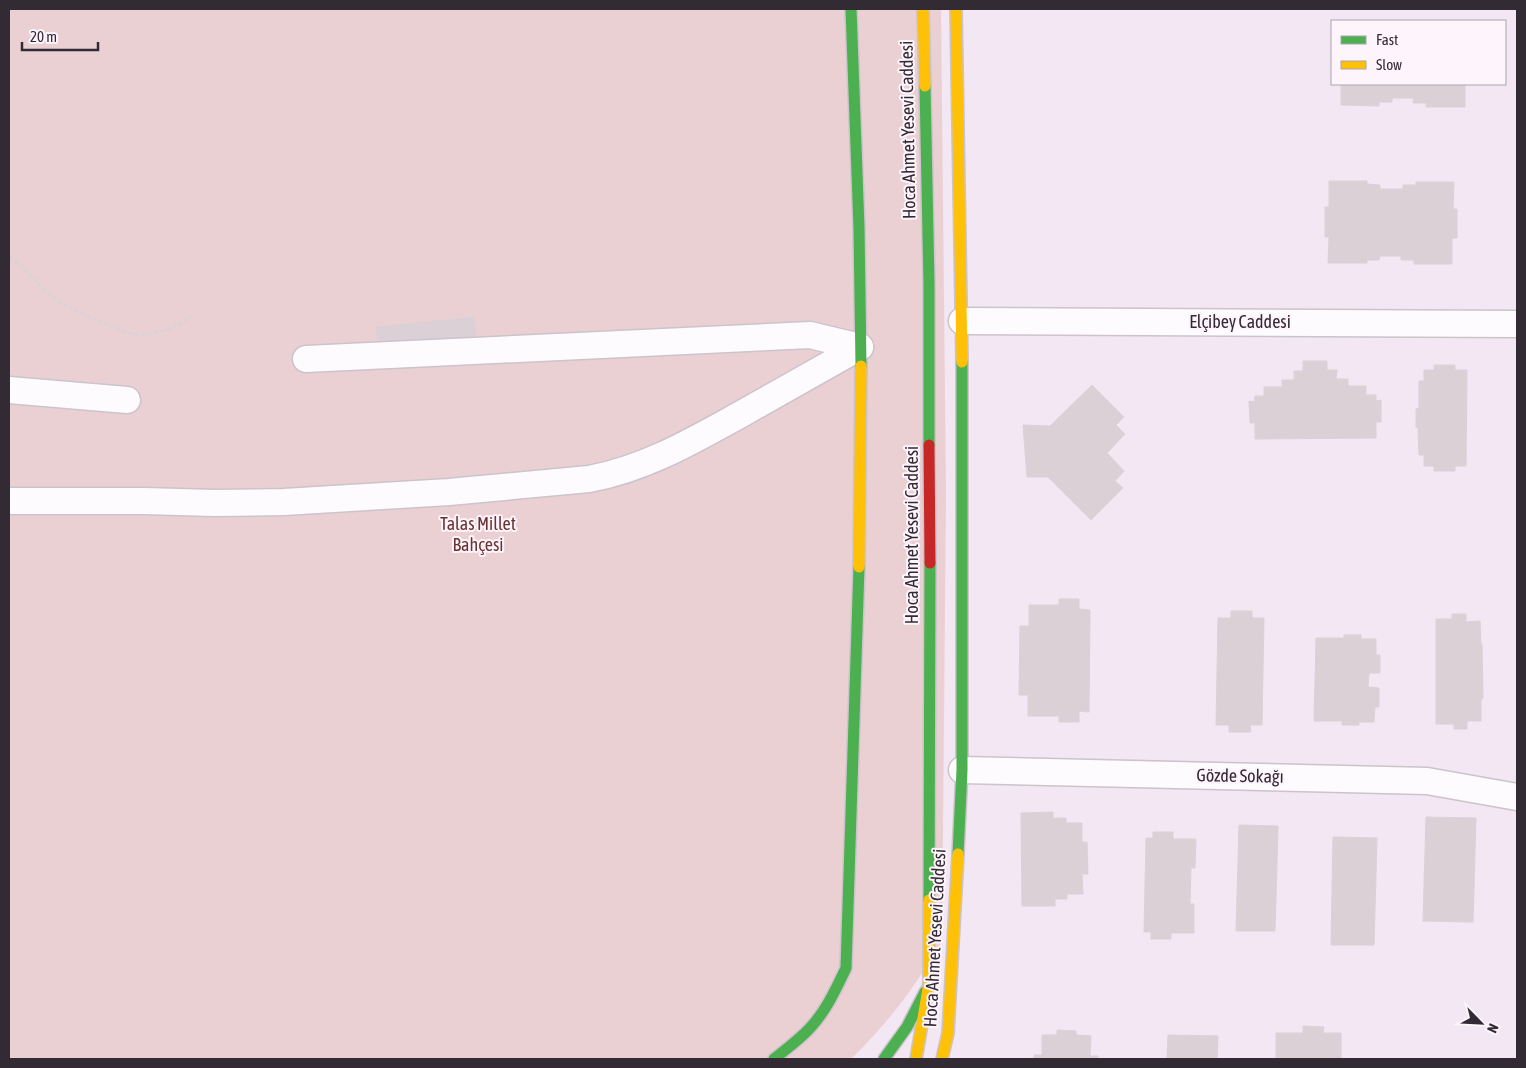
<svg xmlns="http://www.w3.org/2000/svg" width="1526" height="1068" font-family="'Asap Condensed',sans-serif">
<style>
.green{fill:#ebd0d3}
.building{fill:#dcd0d7;stroke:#dbd1d8}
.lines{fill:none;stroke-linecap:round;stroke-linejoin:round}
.street-casing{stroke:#ccc3cc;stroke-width:29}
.fast-casing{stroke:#ccc3cc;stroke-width:14}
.slow-casing{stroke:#ccc3cc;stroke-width:14}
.jam-casing{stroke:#ccc3cc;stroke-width:14}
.path{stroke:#d7d3d7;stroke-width:3;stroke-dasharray:4 2.5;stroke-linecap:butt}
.street{stroke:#fdfbfd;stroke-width:26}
.fast{stroke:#4caf50;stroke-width:11}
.slow{stroke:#ffc107;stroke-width:11}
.jam{stroke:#c62828;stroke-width:11}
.labels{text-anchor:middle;stroke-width:4;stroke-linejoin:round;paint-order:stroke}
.street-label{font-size:18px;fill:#332b33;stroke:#fdf4fc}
.park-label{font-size:18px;fill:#6b322f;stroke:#fdf4fc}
</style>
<rect width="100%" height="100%" fill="#f2e7f2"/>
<path class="green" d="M9,9H941L946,494L942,941C915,987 889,1022 851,1059H9Z"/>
<g class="building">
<polygon points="1341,84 1465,84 1465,107 1426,107 1426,103 1413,103 1414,98 1392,98 1392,102 1379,102 1379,106 1341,105"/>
<polygon points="1329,181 1367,181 1367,184 1380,185 1380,189 1403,189 1403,185 1416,185 1416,182 1454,182 1453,209 1457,209 1457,238 1452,238 1452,264 1414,264 1414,260 1401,260 1401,256 1380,256 1379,260 1367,260 1367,263 1328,263 1329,237 1325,237 1325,207 1329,207"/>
<polygon points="474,317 477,347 379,357 376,327"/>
<polygon points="1303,361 1327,361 1327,370 1337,370 1336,379 1348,379 1348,386 1366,386 1366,395 1376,395 1376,401 1381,400 1381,422 1376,422 1376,438 1255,439 1255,423 1250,423 1249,401 1254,402 1255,396 1264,396 1264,387 1282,387 1282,380 1294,380 1294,371 1303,371"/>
<polygon points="1434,365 1455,365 1455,370 1467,370 1466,466 1455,466 1455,471 1434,471 1434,466 1424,466 1424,455 1419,455 1418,427 1416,428 1416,409 1419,408 1419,381 1424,381 1424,370 1434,370"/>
<polygon points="1092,385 1124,417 1116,425 1125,434 1107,453 1124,471 1115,481 1123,488 1091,520 1048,477 1027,477 1023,425 1050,426"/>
<polygon points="1059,599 1079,599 1079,609 1090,610 1089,712 1079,711 1079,722 1059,722 1059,716 1028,716 1028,695 1019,695 1020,626 1029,626 1029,605 1059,605"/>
<polygon points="1231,611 1252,611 1252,618 1264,618 1262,725 1250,725 1251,732 1229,732 1229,725 1216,725 1218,618 1231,618"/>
<polygon points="1452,614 1466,614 1466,622 1480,621 1481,644 1482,644 1483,698 1481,699 1481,721 1467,721 1467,729 1454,729 1454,724 1436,724 1436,619 1452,619"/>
<polygon points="1344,635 1361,635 1361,639 1376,639 1376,655 1380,655 1380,673 1369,673 1368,687 1379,688 1379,707 1375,707 1374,722 1359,722 1359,725 1342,725 1342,721 1314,721 1316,638 1344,638"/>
<polygon points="1053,812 1053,818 1066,818 1066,823 1082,823 1082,842 1087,842 1088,874 1082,874 1083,894 1067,894 1067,899 1055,899 1055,906 1022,906 1021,813"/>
<polygon points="1426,817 1476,818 1473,922 1423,921"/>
<polygon points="1239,825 1278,826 1275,931 1236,931"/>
<polygon points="1153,832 1173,832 1173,839 1196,839 1195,868 1191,868 1190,904 1194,904 1194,933 1171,933 1171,939 1151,939 1151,932 1144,932 1146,838 1153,838"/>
<polygon points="1333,837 1377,838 1374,945 1331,945"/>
<polygon points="1303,1026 1324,1027 1323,1033 1341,1033 1341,1059 1276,1059 1276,1033 1303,1033"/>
<polygon points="1057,1030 1076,1031 1076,1035 1091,1036 1090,1056 1098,1056 1098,1059 1034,1059 1034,1055 1042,1055 1042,1035 1057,1035"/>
<polygon points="1168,1035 1218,1036 1217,1059 1167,1059"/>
</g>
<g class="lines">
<g class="street-casing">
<g id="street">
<polyline points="962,321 1517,324"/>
<polyline points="306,359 810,335 860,347"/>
<polyline points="9,390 127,400"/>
<path d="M9,501H144L214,503L284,502L449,492L589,479C645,469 694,440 743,413C782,391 821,369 860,347"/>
<polyline points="962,770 1427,781 1517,797"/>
</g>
</g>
<g class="fast-casing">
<g id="fast">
<polyline points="851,9 859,228 861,366"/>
<polyline points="925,86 929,284 929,445"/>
<polyline points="958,854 962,770 962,362"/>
<polyline points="929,900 930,563"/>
<path d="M774,1059C786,1049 799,1040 810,1028C826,1011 836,989 846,968L859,567"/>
<polyline points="884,1059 907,1027 925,992"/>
</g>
</g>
<g class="slow-casing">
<g id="slow">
<polyline points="923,9 925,86"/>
<polyline points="956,9 962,362"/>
<polyline points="859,567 861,366"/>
<polyline points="916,1059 929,983 929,900"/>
<polyline points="942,1059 948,1033 958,854"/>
</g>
</g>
<g class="jam-casing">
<polyline id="jam" points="929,445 930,563"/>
</g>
<path class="path" d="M9,258C26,266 37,285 52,296C73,312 97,321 122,330C127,332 134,335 140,335C159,334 175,327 191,317"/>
<use href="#street" class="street"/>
<use href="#fast" class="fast"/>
<use href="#slow" class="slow"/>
<use href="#jam" class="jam"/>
</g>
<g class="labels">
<g class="street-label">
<text transform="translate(908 130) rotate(-91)" y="6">Hoca Ahmet Yesevi Caddesi</text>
<text x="1240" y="328">Elçibey Caddesi</text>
<text transform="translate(912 535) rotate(-90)" y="6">Hoca Ahmet Yesevi Caddesi</text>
<text transform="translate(1240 776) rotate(1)" y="6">Gözde Sokağı</text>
<text transform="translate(935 938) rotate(-87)" y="6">Hoca Ahmet Yesevi Caddesi</text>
</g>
<g class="park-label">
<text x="478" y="530">Talas Millet<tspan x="478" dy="21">Bahçesi</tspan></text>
</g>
</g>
<rect width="1526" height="1068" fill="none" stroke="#332b33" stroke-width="20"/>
<rect x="1331" y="20" width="175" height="65" fill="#fdf4fc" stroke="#aca4ac"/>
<rect x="1341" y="36" width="25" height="8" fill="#4caf50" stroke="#aca4ac"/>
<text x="1376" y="45" font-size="15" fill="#332b33">Fast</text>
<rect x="1341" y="61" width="25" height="8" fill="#ffc107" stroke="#aca4ac"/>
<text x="1376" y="70" font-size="15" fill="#332b33">Slow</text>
<g transform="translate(1481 1023) rotate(114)" stroke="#fdf4fc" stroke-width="4" paint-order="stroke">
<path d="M0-4L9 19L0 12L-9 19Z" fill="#332b33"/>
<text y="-8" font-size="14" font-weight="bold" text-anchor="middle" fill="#332b33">N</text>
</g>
<path d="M22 42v8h76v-8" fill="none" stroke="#332b33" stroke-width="2.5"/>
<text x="30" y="42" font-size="15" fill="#332b33" stroke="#fdf4fc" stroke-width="4" paint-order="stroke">20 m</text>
</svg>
